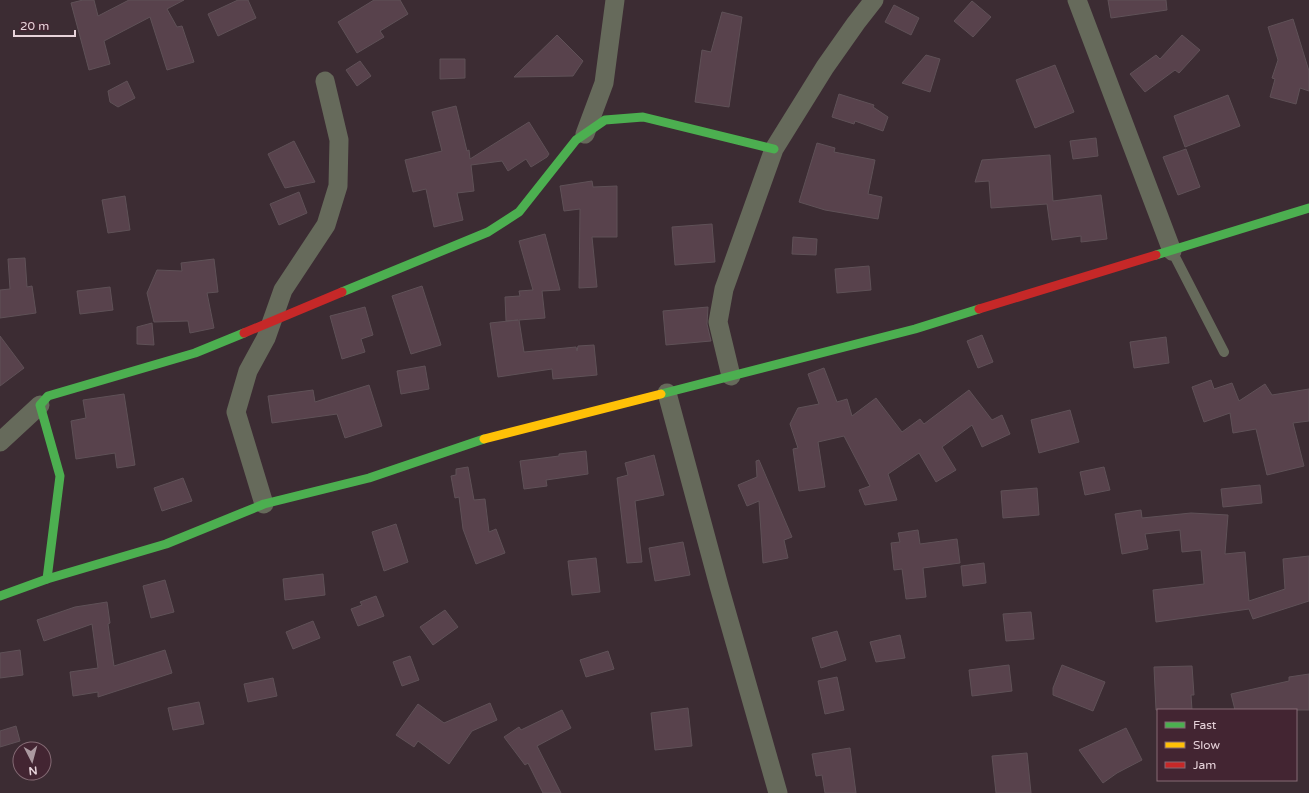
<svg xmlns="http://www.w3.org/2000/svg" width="1309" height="793" font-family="'Varela Round',sans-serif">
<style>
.building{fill:#58424c;stroke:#5f5157}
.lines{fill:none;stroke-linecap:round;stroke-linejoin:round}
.lane{stroke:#666a5b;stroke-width:10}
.street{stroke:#666a5b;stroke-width:19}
.fast{stroke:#4caf50;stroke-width:9}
.slow{stroke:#ffc107;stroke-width:9}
.jam{stroke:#c62828;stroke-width:9}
</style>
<rect width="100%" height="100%" fill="#3c2c33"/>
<g class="building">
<polygon points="83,0 94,0 98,16 129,0 184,0 167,9 177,27 182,26 194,62 167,70 150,17 104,41 110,64 89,70 71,3"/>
<polygon points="238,0 248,0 256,18 218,36 208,14"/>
<polygon points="374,0 400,0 408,14 380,31 384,37 357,53 338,22"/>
<polygon points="1108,0 1166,0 1167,10 1111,18"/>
<polygon points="972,1 991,17 973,37 954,21"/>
<polygon points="894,5 919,18 911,35 885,22"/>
<polygon points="722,12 742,17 729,107 695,102 702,50 711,52"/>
<polygon points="1293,19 1309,71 1309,91 1300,88 1296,104 1270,97 1275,79 1272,78 1278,60 1268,27"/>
<polygon points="557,35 583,61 573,76 514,77"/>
<polygon points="1182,35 1200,50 1179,73 1175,70 1145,92 1130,74 1156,55 1160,59"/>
<polygon points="926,55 940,59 930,92 902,83"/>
<polygon points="440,59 465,59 465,78 440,79"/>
<polygon points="360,61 371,76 357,86 346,70"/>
<polygon points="1055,65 1074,112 1035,128 1016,80"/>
<polygon points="127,81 135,98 118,107 110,102 108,91"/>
<polygon points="839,94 874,105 873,107 888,117 883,131 855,121 854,124 832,117"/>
<polygon points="1228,95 1240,126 1185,147 1174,116"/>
<polygon points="456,106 467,151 469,150 470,159 529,122 549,154 547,157 531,167 526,159 508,171 502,161 471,165 474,191 457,193 463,220 434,227 426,189 413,192 405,160 442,151 432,112"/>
<polygon points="1096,138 1098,156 1073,159 1070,141"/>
<polygon points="294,141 315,182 285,188 268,154"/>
<polygon points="817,143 835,148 834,152 875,160 868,194 882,197 878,219 825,210 799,202"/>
<polygon points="1186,149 1200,187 1178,195 1163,157"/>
<polygon points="1050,155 1053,201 1101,195 1107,239 1081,242 1081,236 1052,240 1047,204 991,208 989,181 975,182 982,160"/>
<polygon points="592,181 593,187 617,186 617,237 592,237 597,287 579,288 580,209 564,211 560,186"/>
<polygon points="299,192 307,213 279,225 270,204"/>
<polygon points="125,196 130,230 108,233 102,200"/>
<polygon points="712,224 715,262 675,265 672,227"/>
<polygon points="545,234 560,290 542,291 545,318 519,320 524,352 576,347 577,351 578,346 594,345 597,375 553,379 552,369 498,377 490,323 518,320 506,321 505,297 520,296 519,291 533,290 519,241"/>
<polygon points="793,237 817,239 816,255 792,254"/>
<polygon points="25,258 27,287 32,286 36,313 0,318 0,290 10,289 8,259"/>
<polygon points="214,259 218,292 207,293 214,328 190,333 188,321 154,322 147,293 157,270 182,271 181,263"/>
<polygon points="869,266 871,290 837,293 835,269"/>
<polygon points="422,286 441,345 411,354 392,296"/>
<polygon points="110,287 113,310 80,314 77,291"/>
<polygon points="365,307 373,335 361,339 365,352 342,359 330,316"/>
<polygon points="708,307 707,324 711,341 666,345 663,311"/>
<polygon points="152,323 154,345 137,344 137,327"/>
<polygon points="982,335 993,362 978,368 967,341"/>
<polygon points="0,336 24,368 0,386"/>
<polygon points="1166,337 1169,363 1134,368 1130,342"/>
<polygon points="425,366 429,389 401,394 397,371"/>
<polygon points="824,368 837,402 847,399 852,416 876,398 902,432 920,419 924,424 969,390 992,420 1002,415 1010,434 982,447 972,425 942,447 956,470 936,482 919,453 888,474 897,500 865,505 859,490 870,486 844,436 818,442 825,487 799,491 793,449 798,448 790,424 798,408 819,404 808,374"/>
<polygon points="1211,380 1214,389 1232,383 1239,401 1265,384 1272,395 1309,389 1309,421 1293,423 1304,466 1267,475 1256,429 1233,433 1230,413 1204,422 1192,387"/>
<polygon points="369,385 382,426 345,438 337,414 272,423 268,396 313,390 315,402"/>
<polygon points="124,394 135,465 117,468 115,453 76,459 71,421 86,418 83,400"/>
<polygon points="1070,410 1079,442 1039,453 1031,420"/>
<polygon points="586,451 588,474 546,480 547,486 524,489 520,461 559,456 559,454"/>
<polygon points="654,455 664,495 635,501 642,562 627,563 617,478 628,475 625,463"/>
<polygon points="759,460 792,537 784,540 788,558 763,563 759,501 747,506 738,485 757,477 756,461"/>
<polygon points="468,467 474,500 485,499 489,532 496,529 505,553 476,564 463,529 459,497 455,498 451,476 456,475 456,469"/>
<polygon points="1104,467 1110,490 1085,495 1080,472"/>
<polygon points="183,478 192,501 162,511 154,488"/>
<polygon points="1260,485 1262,503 1223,507 1221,489"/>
<polygon points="1037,488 1039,515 1003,518 1001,491"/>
<polygon points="1141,510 1142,518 1191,513 1228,515 1225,554 1245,552 1249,601 1285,589 1283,559 1309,556 1309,601 1253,619 1249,609 1156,622 1153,590 1204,584 1201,550 1182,552 1180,530 1145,534 1148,549 1122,554 1115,514"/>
<polygon points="396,524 408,562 384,571 372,532"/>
<polygon points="918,530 920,544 957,539 960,563 923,568 926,597 906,599 902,569 894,570 891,543 900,542 898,533"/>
<polygon points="683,542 690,575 655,581 649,548"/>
<polygon points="596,558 600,592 572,595 568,561"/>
<polygon points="984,563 986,583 963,586 961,566"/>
<polygon points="323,574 325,595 285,600 283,579"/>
<polygon points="165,580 174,612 151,618 143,586"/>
<polygon points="376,596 384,616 358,626 351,609 362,605 360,602"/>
<polygon points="107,602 110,623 108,624 114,666 165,650 172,673 98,697 98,692 73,696 70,672 98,668 92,624 44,641 37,620 75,607"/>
<polygon points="445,610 458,627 433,645 420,627"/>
<polygon points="1031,612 1034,639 1006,641 1003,614"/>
<polygon points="313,621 320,638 293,649 286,632"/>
<polygon points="837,631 846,660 821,668 812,638"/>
<polygon points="900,635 905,658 876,662 870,642"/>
<polygon points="20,650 23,675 0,678 0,653"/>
<polygon points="608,651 614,669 586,677 580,660"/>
<polygon points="410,656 419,680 402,686 393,662"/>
<polygon points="1009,665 1012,691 972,696 969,670"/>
<polygon points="1062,665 1105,682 1093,711 1053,695 1053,688"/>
<polygon points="1192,666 1194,695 1191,695 1192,710 1156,710 1154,667"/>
<polygon points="1309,674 1309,710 1235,710 1231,694 1289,681 1289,677"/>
<polygon points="837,677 844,710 825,714 818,681"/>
<polygon points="273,678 277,696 248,702 244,684"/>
<polygon points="199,702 204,724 173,730 168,708"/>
<polygon points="490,703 497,720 472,731 449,764 418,741 414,747 396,735 418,704 444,723"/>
<polygon points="688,708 692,746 655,750 651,713"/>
<polygon points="562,710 571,728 537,746 561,793 543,793 528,763 525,765 504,737 519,727 521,730"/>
<polygon points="16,726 20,741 0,747 0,731"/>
<polygon points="1126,728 1142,760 1117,773 1103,783 1079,750"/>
<polygon points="850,748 856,793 825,793 822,775 816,776 812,754"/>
<polygon points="1027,753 1031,793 996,793 992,756"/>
</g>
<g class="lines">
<polyline class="lane" points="1172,251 1224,352"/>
<g class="street">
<polyline points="1077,0 1172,251"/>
<polyline points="585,134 604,83 615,0"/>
<polyline points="731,376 718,322 724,289 774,149 825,67 856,23 874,0"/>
<polyline points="667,393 719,586 778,793"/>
<polyline points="0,442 40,405"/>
<polyline points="264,504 236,412 248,371 266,338 283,290 326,225 338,186 339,140 325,81"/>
</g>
<g class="fast">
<polyline points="1156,255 1309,208"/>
<polyline points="342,292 488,232 519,212 576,140 605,120 643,117 774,149"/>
<polyline points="661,394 915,329 979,309"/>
<polyline points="47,579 60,476 40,405 48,396 195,353 244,333"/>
<polyline points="0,596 47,579 166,544 264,504 369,478 484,439"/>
</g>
<polyline class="slow" points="484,439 661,394"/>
<g class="jam">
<polyline points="979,309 1156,255"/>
<polyline points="244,333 342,292"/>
</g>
</g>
<rect x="1157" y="709" width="140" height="72" fill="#432532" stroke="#856b75"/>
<rect x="1165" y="722" width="20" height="6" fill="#4caf50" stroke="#856b75"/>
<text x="1193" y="729" font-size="12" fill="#e7d3da">Fast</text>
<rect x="1165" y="742" width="20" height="6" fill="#ffc107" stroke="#856b75"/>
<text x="1193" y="749" font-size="12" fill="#e7d3da">Slow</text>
<rect x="1165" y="762" width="20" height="6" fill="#c62828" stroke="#856b75"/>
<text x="1193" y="769" font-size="12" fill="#e7d3da">Jam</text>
<g transform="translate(32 761) rotate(174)"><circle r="19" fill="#432532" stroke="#856b75"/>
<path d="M0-3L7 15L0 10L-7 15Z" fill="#ab99a0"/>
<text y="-6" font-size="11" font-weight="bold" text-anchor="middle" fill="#e7d3da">N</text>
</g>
<path d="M14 30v6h61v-6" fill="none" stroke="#e7d3da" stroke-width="2"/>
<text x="20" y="30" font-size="12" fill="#e7d3da" stroke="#432532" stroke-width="3" paint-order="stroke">20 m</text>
</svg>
